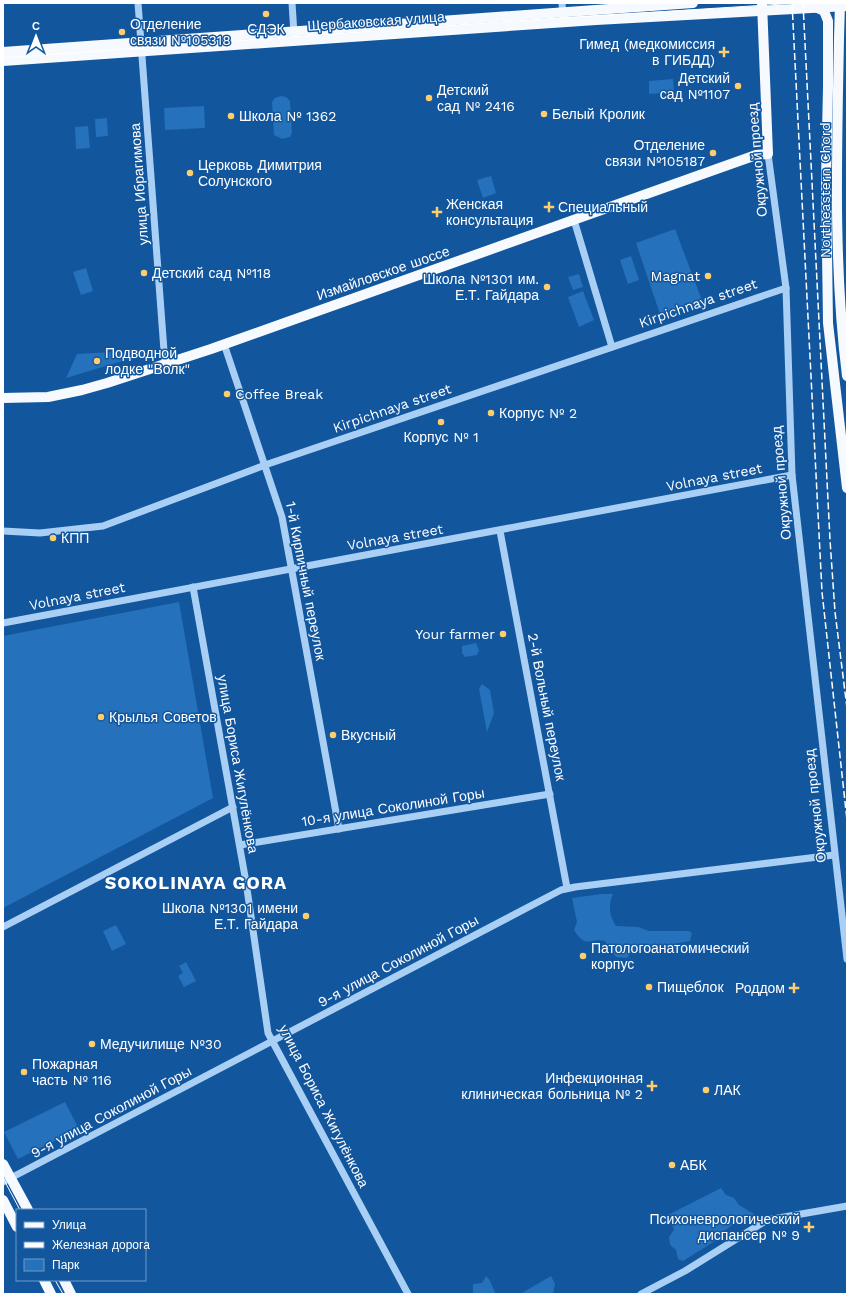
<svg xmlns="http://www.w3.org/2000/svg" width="850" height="1297" font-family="'Work Sans',sans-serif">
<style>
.green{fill:#2571bc}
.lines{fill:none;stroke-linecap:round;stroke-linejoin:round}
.minor{stroke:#a9cff4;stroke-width:7}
.major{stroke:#f6faff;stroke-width:10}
.tram{stroke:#fff;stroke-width:1}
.rail{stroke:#fff;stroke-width:1.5;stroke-dasharray:7 3;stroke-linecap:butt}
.major-bridge{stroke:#f6faff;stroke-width:10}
.poi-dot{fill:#ffcd6c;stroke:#12569e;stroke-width:1.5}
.labels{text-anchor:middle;stroke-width:3;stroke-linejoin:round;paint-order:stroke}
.street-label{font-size:14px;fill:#fff;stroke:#12569e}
.poi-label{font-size:14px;fill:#fff;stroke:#12569e;text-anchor:start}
.district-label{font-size:18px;font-weight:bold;letter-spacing:1px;fill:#fff;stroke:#12569e}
</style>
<rect width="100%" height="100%" fill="#12569e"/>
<g class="green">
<polygon points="673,79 674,92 649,94 649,81"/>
<polygon points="281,96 286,97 290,101 292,133 290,137 282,139 274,135 272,102 275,98"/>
<polygon points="204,106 205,128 165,130 164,108"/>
<polygon points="107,118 108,136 96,137 95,119"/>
<polygon points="88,126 90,148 76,149 75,127"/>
<polygon points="491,176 496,193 483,198 477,180"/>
<polygon points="675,229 703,303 661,317 636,243"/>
<polygon points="631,256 639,280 628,284 620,260"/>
<polygon points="86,268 93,291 81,295 73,272"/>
<polygon points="579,274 583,287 573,290 568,277"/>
<polygon points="583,291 594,320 579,327 568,297"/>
<polygon points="150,350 149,353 66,378 77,354"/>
<polygon points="179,602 213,798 3,908 3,636"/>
<polygon points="476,643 479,650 477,655 465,657 462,653 462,646"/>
<polygon points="482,684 490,690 494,713 487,732 479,689"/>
<path d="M602,894H613C608,905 609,916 616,926L638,927L649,931H689L692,933L690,941C671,944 653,948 633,950L627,958L616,957L605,941C590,937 586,950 574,930L577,922L572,898Z"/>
<polygon points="116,925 126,944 112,951 103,931"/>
<polygon points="186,962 196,981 184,987 178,976 183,973 179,966"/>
<polygon points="65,1102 79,1129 18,1159 4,1132"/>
<path d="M721,1188L726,1195L734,1198L739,1205L754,1214L751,1217C741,1219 730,1225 723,1233V1236L683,1261L678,1259L676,1250L670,1245L669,1237L674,1230L668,1215Z"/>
<path d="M486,1276C492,1281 492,1288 496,1294H473V1284L482,1283Z"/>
<polygon points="551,1276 555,1284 553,1294 520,1294"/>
</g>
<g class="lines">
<g class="minor">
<polyline points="138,3 165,364"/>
<polyline points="292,3 294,34"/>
<polyline points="562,3 563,17"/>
<polyline points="768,154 786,288 792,475 847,959"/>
<polyline points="574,220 612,347"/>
<polyline points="224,344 282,517 339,829"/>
<polyline points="3,531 40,533 103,526 265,465 786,288"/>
<polyline points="500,531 567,888"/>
<polyline points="193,587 246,882 268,1033 408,1294"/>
<polyline points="3,623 792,475"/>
<polyline points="240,845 550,794"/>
<polyline points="3,927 233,807"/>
<polyline points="3,1182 561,890 575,887 834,855"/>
<polyline points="641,1294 685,1271 767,1220 847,1206"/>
</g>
<g class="major">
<polyline points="815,7 824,11 828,21 828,87 826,180 828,323 847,488"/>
<path d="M839,38C837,150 833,264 847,376"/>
<polyline points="3,52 693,3"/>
<polyline points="3,61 596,20 847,6"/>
<polyline points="3,398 48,397 82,390 107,383 211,349 756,155 768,154 762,3"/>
<polyline points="3,1164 28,1210"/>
<polyline points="3,1200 17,1227"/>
<polyline points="44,1280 51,1294"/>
<polyline points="64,1280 71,1294"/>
</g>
<g class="tram">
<polyline points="3,58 497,22 799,3"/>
<polyline points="3,1178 20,1210"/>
<polyline points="55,1280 63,1294"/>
</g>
<g class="rail">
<polyline points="792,3 822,592 847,820"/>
<polyline points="803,3 830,540 835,612 847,708"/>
</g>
<polyline class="major-bridge" points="839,38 840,3"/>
</g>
<g class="poi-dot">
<circle cx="266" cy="14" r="4"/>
<circle cx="122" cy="32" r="4"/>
<path d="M722 46h4v4h4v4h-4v4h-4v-4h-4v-4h4z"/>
<circle cx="738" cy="86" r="4"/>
<circle cx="429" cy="98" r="4"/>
<circle cx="544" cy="114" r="4"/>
<circle cx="231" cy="116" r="4"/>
<circle cx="713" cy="153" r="4"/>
<circle cx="190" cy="173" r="4"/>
<path d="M547 201h4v4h4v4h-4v4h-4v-4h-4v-4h4z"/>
<path d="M435 206h4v4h4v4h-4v4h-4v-4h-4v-4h4z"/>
<circle cx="144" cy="273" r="4"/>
<circle cx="708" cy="276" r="4"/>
<circle cx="547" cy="287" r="4"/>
<circle cx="97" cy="361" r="4"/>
<circle cx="227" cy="394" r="4"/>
<circle cx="491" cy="413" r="4"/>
<circle cx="441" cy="422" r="4"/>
<circle cx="53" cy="538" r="4"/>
<circle cx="503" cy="634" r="4"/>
<circle cx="101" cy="717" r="4"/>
<circle cx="333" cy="735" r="4"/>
<circle cx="306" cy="916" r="4"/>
<circle cx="583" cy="956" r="4"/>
<circle cx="649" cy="987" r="4"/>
<path d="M792 982h4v4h4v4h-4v4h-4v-4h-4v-4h4z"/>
<circle cx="92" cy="1044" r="4"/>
<circle cx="24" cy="1072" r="4"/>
<path d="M650 1080h4v4h4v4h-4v4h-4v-4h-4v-4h4z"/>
<circle cx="706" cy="1090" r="4"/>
<circle cx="672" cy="1165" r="4"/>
<path d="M807 1221h4v4h4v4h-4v4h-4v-4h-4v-4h4z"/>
</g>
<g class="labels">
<g class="street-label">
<text transform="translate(376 21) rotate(-4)" y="5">Щербаковская улица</text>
<text transform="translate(757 160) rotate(-95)" y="5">Окружной проезд</text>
<text transform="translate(139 184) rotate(-94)" y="5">улица Ибрагимова</text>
<text transform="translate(825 190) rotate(-90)" y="5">Northeastern Chord</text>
<text transform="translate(383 273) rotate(-19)" y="5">Измайловское шоссе</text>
<text transform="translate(698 303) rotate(-19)" y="5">Kirpichnaya street</text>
<text transform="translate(392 408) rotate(-19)" y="5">Kirpichnaya street</text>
<text transform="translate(714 477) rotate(-11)" y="5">Volnaya street</text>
<text transform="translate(781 483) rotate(-95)" y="5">Окружной проезд</text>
<text transform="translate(395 537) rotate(-10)" y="5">Volnaya street</text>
<text transform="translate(306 581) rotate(79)" y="5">1-й Кирпичный переулок</text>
<text transform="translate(77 596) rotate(-11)" y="5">Volnaya street</text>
<text transform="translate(547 707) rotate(79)" y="5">2-й Вольный переулок</text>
<text transform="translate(238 764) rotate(80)" y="5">улица Бориса Жигулёнкова</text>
<text transform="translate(815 806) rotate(-96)" y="5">Окружной проезд</text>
<text transform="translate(393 807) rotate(-9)" y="5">10-я улица Соколиной Горы</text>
<text transform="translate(398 961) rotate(-28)" y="5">9-я улица Соколиной Горы</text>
<text transform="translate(324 1106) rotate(63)" y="5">улица Бориса Жигулёнкова</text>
<text transform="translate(111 1112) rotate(-28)" y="5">9-я улица Соколиной Горы</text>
</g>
<g class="poi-label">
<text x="130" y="29">Отделение<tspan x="130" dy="16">связи №105318</tspan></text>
<text x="266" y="34" text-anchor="middle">СДЭК</text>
<text x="715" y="49" text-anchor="end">Гимед (медкомиссия<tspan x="715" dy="16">в ГИБДД)</tspan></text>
<text x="730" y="83" text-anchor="end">Детский<tspan x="730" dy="16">сад №1107</tspan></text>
<text x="437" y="95">Детский<tspan x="437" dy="16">сад № 2416</tspan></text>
<text x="552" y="119">Белый Кролик</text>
<text x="239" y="121">Школа № 1362</text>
<text x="705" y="150" text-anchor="end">Отделение<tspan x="705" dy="16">связи №105187</tspan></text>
<text x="198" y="170">Церковь Димитрия<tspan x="198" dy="16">Солунского</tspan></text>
<text x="446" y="209">Женская<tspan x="446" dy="16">консультация</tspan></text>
<text x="558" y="212">Специальный</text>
<text x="152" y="278">Детский сад №118</text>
<text x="700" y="281" text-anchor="end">Magnat</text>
<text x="539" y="284" text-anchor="end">Школа №1301 им.<tspan x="539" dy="16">Е.Т. Гайдара</tspan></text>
<text x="105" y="358">Подводной<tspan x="105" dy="16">лодке "Волк"</tspan></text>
<text x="235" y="399">Coffee Break</text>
<text x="499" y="418">Корпус № 2</text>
<text x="441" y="442" text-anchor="middle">Корпус № 1</text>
<text x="61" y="543">КПП</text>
<text x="495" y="639" text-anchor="end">Your farmer</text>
<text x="109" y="722">Крылья Советов</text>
<text x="341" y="740">Вкусный</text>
<text x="298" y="913" text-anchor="end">Школа №1301 имени<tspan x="298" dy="16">Е.Т. Гайдара</tspan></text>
<text x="591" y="953">Патологоанатомический<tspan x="591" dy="16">корпус</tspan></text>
<text x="657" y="992">Пищеблок</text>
<text x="785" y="993" text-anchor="end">Роддом</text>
<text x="100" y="1049">Медучилище №30</text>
<text x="32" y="1069">Пожарная<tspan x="32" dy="16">часть № 116</tspan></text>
<text x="643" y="1083" text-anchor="end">Инфекционная<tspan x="643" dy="16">клиническая больница № 2</tspan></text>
<text x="714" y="1095">ЛАК</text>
<text x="680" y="1170">АБК</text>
<text x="800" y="1224" text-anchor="end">Психоневрологический<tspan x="800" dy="16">диспансер № 9</tspan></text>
</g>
<g class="district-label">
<text x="196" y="889">SOKOLINAYA GORA</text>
</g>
</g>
<rect width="850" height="1297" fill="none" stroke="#ffffff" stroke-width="8"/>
<rect x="16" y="1209" width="130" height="72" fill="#12569e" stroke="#719ac5"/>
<rect x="24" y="1222" width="20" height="6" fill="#f6faff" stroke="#719ac5"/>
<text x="52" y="1229" font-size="12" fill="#ffffff">Улица</text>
<rect x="24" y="1242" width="20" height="6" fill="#ffffff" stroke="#719ac5"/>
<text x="52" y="1249" font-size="12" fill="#ffffff">Железная дорога</text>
<rect x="24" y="1259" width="20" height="12" fill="#2571bc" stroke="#719ac5"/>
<text x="52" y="1269" font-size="12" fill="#ffffff">Парк</text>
<g transform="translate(36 36)" stroke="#12569e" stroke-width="3" paint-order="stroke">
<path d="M0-3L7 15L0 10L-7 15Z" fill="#ffffff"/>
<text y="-6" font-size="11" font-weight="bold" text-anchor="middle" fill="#ffffff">С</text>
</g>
</svg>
